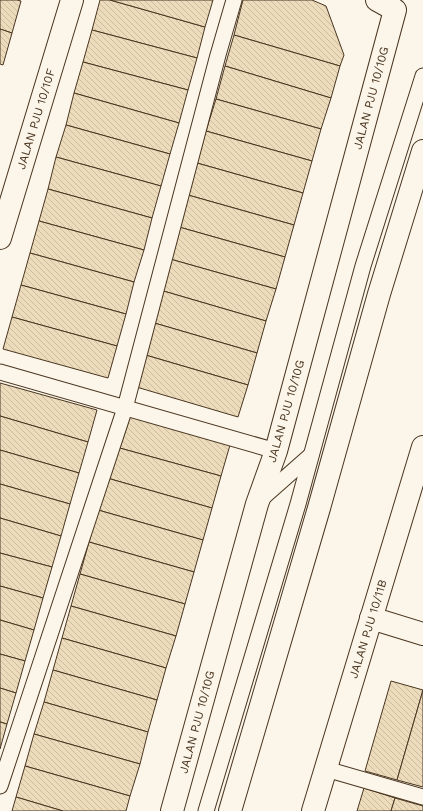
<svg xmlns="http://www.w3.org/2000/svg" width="423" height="811" font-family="'Work Sans',sans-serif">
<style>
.building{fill:url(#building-back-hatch);stroke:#4a3520}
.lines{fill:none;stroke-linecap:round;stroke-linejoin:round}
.lane-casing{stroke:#4a3520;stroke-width:17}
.street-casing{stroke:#4a3520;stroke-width:24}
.highway-casing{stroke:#4a3520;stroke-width:24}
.lane{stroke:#fbf6e9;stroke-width:15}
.street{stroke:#fbf6e9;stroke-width:22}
.highway{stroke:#fbf6e9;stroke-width:22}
.labels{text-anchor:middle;stroke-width:3;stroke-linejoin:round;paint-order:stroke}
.street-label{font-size:12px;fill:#4a3520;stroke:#fbf6e9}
</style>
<defs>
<pattern id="building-back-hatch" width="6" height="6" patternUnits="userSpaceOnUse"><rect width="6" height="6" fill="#ecdcbc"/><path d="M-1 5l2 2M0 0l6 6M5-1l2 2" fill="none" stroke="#ccbda1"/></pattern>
</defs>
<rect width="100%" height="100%" fill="#fbf6e9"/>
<g class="building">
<polygon points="0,0 17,0 21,1 12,33 0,29"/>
<polygon points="100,0 110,0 205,27 197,58 92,30"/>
<polygon points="110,0 213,0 205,27"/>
<polygon points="243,0 312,0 326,6 344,55 340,66 234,35"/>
<polygon points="0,29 12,33 3,65 0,64"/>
<polygon points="92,30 197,58 188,90 83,62"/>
<polygon points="234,35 340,66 331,98 225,66"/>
<polygon points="83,62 188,90 179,123 74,93"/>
<polygon points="225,66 331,98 321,129 216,99"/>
<polygon points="74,93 179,123 170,154 66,125"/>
<polygon points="216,99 321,129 312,161 206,131"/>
<polygon points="66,125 170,154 161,186 56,157"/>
<polygon points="206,131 312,161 303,193 197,163"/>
<polygon points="56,157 161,186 152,218 48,189"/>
<polygon points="197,163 303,193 294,225 188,195"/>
<polygon points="48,189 152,218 144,250 39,221"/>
<polygon points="188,195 294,225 285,257 179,227"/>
<polygon points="39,221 144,250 134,282 30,253"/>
<polygon points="179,227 285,257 276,289 170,259"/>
<polygon points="30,253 134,282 126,314 21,285"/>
<polygon points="170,259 276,289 266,321 160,290"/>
<polygon points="21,285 126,314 117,346 12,317"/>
<polygon points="160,290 266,321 257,353 151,322"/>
<polygon points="12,317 117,346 108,378 3,349"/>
<polygon points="151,322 257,353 248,385 142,354"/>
<polygon points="142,354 248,385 238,417 133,386"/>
<polygon points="0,383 97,410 88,442 0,416"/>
<polygon points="125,415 230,445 221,476 116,447"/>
<polygon points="0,416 88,442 79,473 0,450"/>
<polygon points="116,447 221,476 212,508 107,478"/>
<polygon points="0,450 79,473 70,504 0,484"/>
<polygon points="107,478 212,508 203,540 98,510"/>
<polygon points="0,484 70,504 61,536 0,518"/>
<polygon points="98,510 203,540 194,572 89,542"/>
<polygon points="0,518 61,536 52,567 0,553"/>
<polygon points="89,542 194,572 185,604 80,574"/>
<polygon points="0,553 52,567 43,598 0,586"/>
<polygon points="80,574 185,604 176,636 71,606"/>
<polygon points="0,586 43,598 34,630 0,620"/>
<polygon points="71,606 176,636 166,668 62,638"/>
<polygon points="0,620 34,630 25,661 0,654"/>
<polygon points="62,638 166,668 157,700 53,670"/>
<polygon points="0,654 25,661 16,693 0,688"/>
<polygon points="53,670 157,700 148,732 44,702"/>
<polygon points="391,681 423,690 397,780 365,771"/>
<polygon points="0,688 16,693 7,724 0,722"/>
<polygon points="423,690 423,787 397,780"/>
<polygon points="44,702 148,732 140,764 34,734"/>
<polygon points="0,722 7,724 0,749"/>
<polygon points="34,734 140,764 130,796 25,766"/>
<polygon points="25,766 130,796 126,811 63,811 16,797"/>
<polygon points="364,788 395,798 391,811 357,811"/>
<polygon points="16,797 63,811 12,811"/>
<polygon points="395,798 423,806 423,811 391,811"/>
</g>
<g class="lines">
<g class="lane-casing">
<g id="lane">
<polyline points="0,372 276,451"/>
<polyline points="259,501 311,455"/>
<polyline points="326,769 423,797"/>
<polyline points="0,786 125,408 218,55 234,0"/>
<polyline points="206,811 298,504 363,266 423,76"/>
</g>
</g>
<g class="street-casing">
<g id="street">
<polyline points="0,238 72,0"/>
<polyline points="371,618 423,634"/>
<polyline points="172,811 257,504 276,451 395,10 377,0"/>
<polyline points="313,811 423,447"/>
</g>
</g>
<g class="highway-casing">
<polyline id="highway" points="230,811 319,508 379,294 423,151"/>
</g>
<use href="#lane" class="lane"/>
<use href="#street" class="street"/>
<use href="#highway" class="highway"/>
</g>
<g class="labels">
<g class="street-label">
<text transform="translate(371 98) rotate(-75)" y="4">JALAN PJU 10/10G</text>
<text transform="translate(36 119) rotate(-73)" y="4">JALAN PJU 10/10F</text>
<text transform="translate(286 411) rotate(-74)" y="4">JALAN PJU 10/10G</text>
<text transform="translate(368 629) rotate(-73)" y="4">JALAN PJU 10/11B</text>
<text transform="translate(197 722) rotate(-75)" y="4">JALAN PJU 10/10G</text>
</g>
</g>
</svg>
